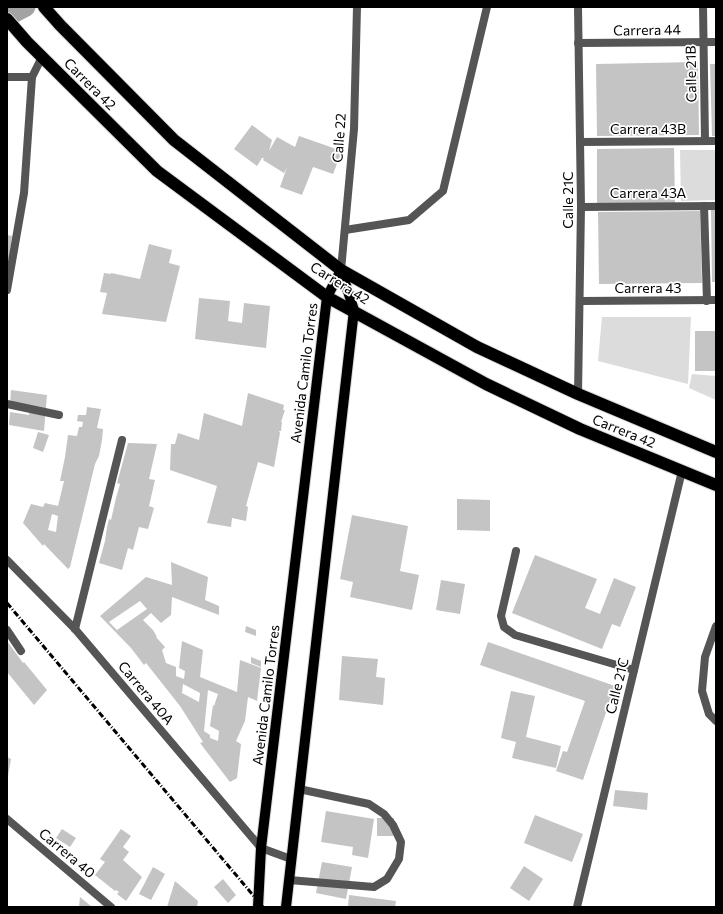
<svg xmlns="http://www.w3.org/2000/svg" width="723" height="914" font-family="Commissioner,sans-serif">
<style>
.green{fill:#dcdcdc}
.lines{fill:none;stroke-linecap:round;stroke-linejoin:round}
.canal{stroke:#a3a3a3;stroke-width:19}
.building{fill:#c4c4c4;fill-rule:evenodd}
.primary-casing{stroke:#dbdbdb;stroke-width:12}
.highway-casing{stroke:#dbdbdb;stroke-width:14}
.lane{stroke:#555;stroke-width:8}
.street{stroke:#555;stroke-width:8}
.primary{stroke:#000;stroke-width:10}
.highway{stroke:#000;stroke-width:12}
.rail{stroke:#000;stroke-width:3;stroke-dasharray:6 2 1 2;stroke-linecap:butt}
.labels{text-anchor:middle;stroke-width:3.5;stroke-linejoin:round;paint-order:stroke}
.street-label{font-size:14px;fill:#000;stroke:#fff}
</style>
<rect width="100%" height="100%" fill="#fff"/>
<g class="green">
<polygon points="680,150 716,150 716,200 681,201"/>
<polygon points="602,317 691,317 688,384 598,361"/>
<polygon points="692,374 716,376 716,400 689,388"/>
</g>
<g class="lines">
<polyline class="canal" points="7,17 26,7"/>
</g>
<g class="building">
<polygon points="698,62 699,135 597,136 596,64"/>
<polygon points="710,64 716,64 716,136 712,136"/>
<polygon points="252,125 272,140 269,151 277,137 295,147 299,136 342,151 333,174 313,167 302,195 280,187 287,167 284,173 263,160 264,158 262,158 257,166 234,149"/>
<polygon points="674,148 675,203 597,204 597,149"/>
<polygon points="711,210 716,210 716,282 712,282"/>
<polygon points="700,211 702,283 599,284 598,212"/>
<polygon points="7,235 12,236 9,259 7,259"/>
<polygon points="149,244 172,250 169,263 180,266 166,322 102,314 107,293 100,292 104,273 111,274 111,273 140,279"/>
<polygon points="199,298 230,301 228,321 242,323 244,303 270,306 266,348 195,339"/>
<rect x="695" y="331" width="21" height="40"/>
<polygon points="11,390 47,395 44,431 9,425 10,412 29,415 29,409 10,406"/>
<polygon points="248,393 284,405 283,410 285,410 281,422 282,422 281,431 279,431 280,433 274,467 258,462 246,506 248,507 246,521 232,518 231,527 207,523 217,486 170,470 171,444 175,444 178,433 199,440 204,413 242,426"/>
<path d="M87,407L101,409L97,428L103,429L102,440L99,456L95,464L70,567L68,569L44,544L43,546L23,523L31,504L43,507L45,503L58,506L64,481H60L65,457L68,435L77,436L79,427H82L83,422L77,421L78,415H86ZM52,514L58,516L56,532L48,530Z"/>
<polygon points="38,432 49,435 43,452 33,448"/>
<polygon points="128,443 157,444 149,479 155,480 149,506 154,508 148,529 139,527 133,550 128,548 122,570 99,563 105,541 107,527 109,519 111,520 116,498 120,484 117,483"/>
<polygon points="457,499 490,500 490,531 457,530"/>
<polygon points="352,515 408,526 400,571 419,575 412,610 350,597 353,582 340,579"/>
<polygon points="535,555 597,579 585,608 600,614 614,578 636,587 620,627 612,624 602,649 512,613"/>
<path d="M171,562L208,577L205,600L219,606V615L172,597L171,615L161,623L151,613L143,620L153,630L157,637H156L165,647L162,650L166,663L176,667V676L184,679L185,671L179,668L182,641L203,650L200,677L237,692L240,660L261,668L257,701L248,697L245,721L236,741L241,744L237,778L230,782L200,743L203,742L180,706L146,663L144,665L131,648L100,616L146,577L172,585ZM140,601L147,609L117,630L109,622ZM183,684L200,693L199,702L182,693ZM208,690L218,694L214,706L213,705L210,726L219,731L218,741L210,738V735L204,731Z"/>
<polygon points="441,580 465,584 460,614 436,610"/>
<polygon points="246,626 256,630 256,636 245,632"/>
<polygon points="7,641 23,663 24,662 47,690 34,705 7,672"/>
<polygon points="488,642 615,686 583,780 556,771 563,751 567,752 585,701 480,665"/>
<polygon points="342,656 378,659 376,677 385,678 383,705 339,700"/>
<polygon points="251,657 261,661 261,667 251,663"/>
<polygon points="511,691 535,696 526,737 561,746 556,768 512,758 516,742 501,738"/>
<polygon points="7,757 11,759 8,776 7,776"/>
<polygon points="615,790 648,793 647,810 613,806"/>
<polygon points="326,811 374,819 368,858 352,855 353,847 321,842"/>
<polygon points="535,815 583,834 572,862 524,843"/>
<polygon points="377,818 394,818 393,836 377,836"/>
<polygon points="62,829 76,838 70,847 56,838"/>
<polygon points="121,829 131,836 123,847 129,852 123,860 142,877 126,901 117,894 119,892 116,890 115,891 95,875 105,862 100,859"/>
<polygon points="322,862 352,867 346,899 316,893"/>
<polygon points="524,866 543,879 529,901 510,888"/>
<polygon points="153,867 165,874 151,900 139,894"/>
<polygon points="223,879 236,895 228,903 214,887"/>
<polygon points="175,881 198,901 197,907 167,907"/>
<polygon points="349,895 396,901 395,907 348,907"/>
<polygon points="80,897 92,907 79,907"/>
</g>
<g class="lines">
<g class="primary-casing">
<g id="primary">
<polyline points="258,907 261,848 327,297 341,270"/>
<polyline points="286,907 354,310 341,270"/>
</g>
</g>
<g class="highway-casing">
<g id="highway">
<polyline points="44,7 60,25 174,140 341,270 477,347 578,394 716,452"/>
<polyline points="7,19 27,42 157,171 327,297 486,384 580,429 716,485"/>
</g>
</g>
<g class="lane">
<polyline points="345,230 409,220 443,191 487,7"/>
<polyline points="516,551 501,616 504,627 515,635 634,670"/>
<polyline points="716,626 705,657 702,691 709,714 716,721"/>
<polyline points="289,880 374,887 387,879 399,859 401,842 393,825 384,814 369,804 299,789"/>
</g>
<g class="street">
<polyline points="578,7 581,207 578,394"/>
<polyline points="703,7 705,141"/>
<polyline points="578,43 716,42"/>
<polyline points="7,77 32,77"/>
<polyline points="580,142 716,141"/>
<polyline points="704,206 707,301"/>
<polyline points="581,207 716,206"/>
<polyline points="341,270 354,129 357,7"/>
<polyline points="7,290 24,193 32,77 42,57"/>
<polyline points="581,301 716,300"/>
<polyline points="7,404 59,415"/>
<polyline points="7,560 75,629 261,848 291,859"/>
<polyline points="75,629 122,440"/>
<polyline points="7,630 21,651"/>
<polyline points="7,819 111,907"/>
<polyline points="577,907 682,471"/>
</g>
<use href="#primary" class="primary"/>
<use href="#highway" class="highway"/>
<polyline class="rail" points="7,603 263,907"/>
</g>
<g class="labels">
<g class="street-label">
<text transform="translate(647 30) rotate(-1)" y="5">Carrera 44</text>
<text transform="translate(691 74) rotate(-91)" y="5">Calle 21B</text>
<text transform="translate(90 84) rotate(45)" y="5">Carrera 42</text>
<text x="648" y="134">Carrera 43B</text>
<text transform="translate(339 138) rotate(-86)" y="5">Calle 22</text>
<text x="648" y="198">Carrera 43A</text>
<text transform="translate(568 200) rotate(-90)" y="5">Calle 21C</text>
<text transform="translate(340 283) rotate(32)" y="5">Carrera 42</text>
<text x="648" y="293">Carrera 43</text>
<text transform="translate(304 373) rotate(-83)" y="5">Avenida Camilo Torres</text>
<text transform="translate(624 431) rotate(22)" y="5">Carrera 42</text>
<text transform="translate(617 686) rotate(-76)" y="5">Calle 21C</text>
<text transform="translate(146 693) rotate(50)" y="5">Carrera 40A</text>
<text transform="translate(266 695) rotate(-83)" y="5">Avenida Camilo Torres</text>
<text transform="translate(67 853) rotate(40)" y="5">Carrera 40</text>
</g>
</g>
<rect width="723" height="914" fill="none" stroke="#000000" stroke-width="16"/>
</svg>
